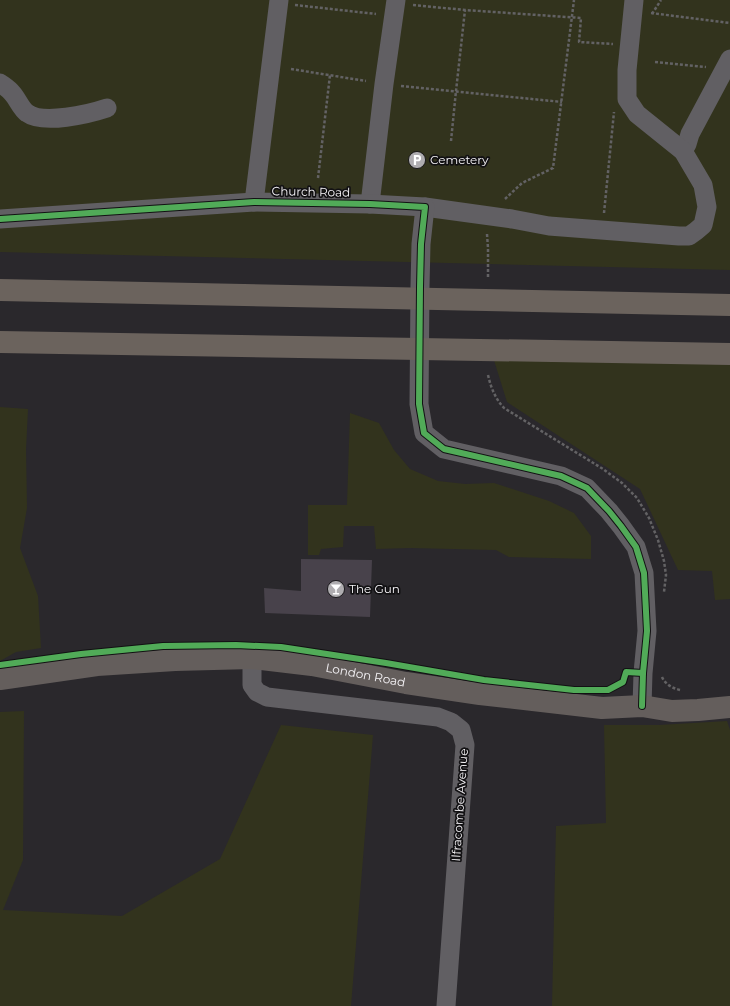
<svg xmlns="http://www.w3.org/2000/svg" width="730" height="1006" font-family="Montserrat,sans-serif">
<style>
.green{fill:#32331d}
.building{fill:#48424b}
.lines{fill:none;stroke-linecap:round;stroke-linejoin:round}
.path{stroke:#636264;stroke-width:2.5;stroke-dasharray:3 2;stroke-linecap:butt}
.minor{stroke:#615f63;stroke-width:19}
.major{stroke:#645e5c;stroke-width:22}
.highway{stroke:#6b635d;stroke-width:22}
.cycleway-casing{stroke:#121113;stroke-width:8}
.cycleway{stroke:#51ab58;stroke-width:6}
.labels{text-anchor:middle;stroke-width:3.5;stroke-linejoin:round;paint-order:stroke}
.poi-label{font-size:12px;fill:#f6f4f7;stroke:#121113;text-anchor:start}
.street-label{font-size:12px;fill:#f6f4f7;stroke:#121113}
</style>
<rect width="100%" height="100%" fill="#2a282c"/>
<g class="green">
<polygon points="0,0 730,0 730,270 0,252"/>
<polygon points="493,357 730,362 730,599 715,600 712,571 678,570 640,489 507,402"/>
<polygon points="0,407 28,409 26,449 27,508 20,548 38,596 41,648 16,652 0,661"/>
<polygon points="350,413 379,423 394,450 410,469 438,481 465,484 494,483 549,501 574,513 591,536 591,559 509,557 496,550 410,548 376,549 374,526 344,526 343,547 321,549 319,555 308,555 308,505 347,505"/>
<polygon points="24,711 23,860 3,910 122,916 220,859 281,725 373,735 351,1006 0,1006 0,712"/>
<polygon points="727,721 730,730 730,1006 552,1006 556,826 606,823 604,725 659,725"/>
</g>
<polygon class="building" points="301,559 372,560 370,617 265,613 264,588 301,591"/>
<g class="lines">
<g class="path">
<polyline points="295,5 376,14"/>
<polyline points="413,5 465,10 581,18 579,42 613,44"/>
<polyline points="651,13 730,23"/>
<polyline points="652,14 661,0"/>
<polyline points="655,62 706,67"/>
<polyline points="291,69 366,81"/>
<polyline points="401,86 562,102"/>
<polyline points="451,141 456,91 465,10"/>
<polyline points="318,178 330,75"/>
<polyline points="505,199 522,183 553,168 574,0"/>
<polyline points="604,213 614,112"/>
<polyline points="487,234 488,248 488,277"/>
<path d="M488,375C491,388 495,398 504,408L603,469L622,483L637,498L649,518L658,540L664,561L666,575L664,592"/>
<path d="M662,677C665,684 672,688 680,690"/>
</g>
<g class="minor">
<path d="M0,83C4,86 9,89 12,93C17,98 21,109 27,113C43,125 89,114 107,108"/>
<polyline points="683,151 687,144 690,134 730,59"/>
<polyline points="254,202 279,0"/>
<polyline points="370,204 384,84 396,0"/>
<polyline points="425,207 512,219 549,226 679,236 689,236 696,231 703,225 707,207 703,185 683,151 637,114 627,99 627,70 634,0"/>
<polyline points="0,219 254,202 370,204 425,207 421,244 420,287 419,404 424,433 444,449 561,476 587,488 609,511 621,526 636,547 644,573 647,631 643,673 642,706"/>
<polyline points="252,658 252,685 257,692 267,697 438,717 451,722 461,730 465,745 446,1006"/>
</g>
<path class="major" id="s1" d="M0,679L97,665L175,660L252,658L312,665L406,683L480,694L602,708L642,706L672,711L698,710L730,707"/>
<g class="highway">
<polyline points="0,290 730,305"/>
<polyline points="0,342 730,354"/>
</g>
<g class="cycleway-casing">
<g id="cycleway">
<polyline points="0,219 254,202 370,204 425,207 421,244 420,287 419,404 424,433 444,449 561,476 587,488 609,511 621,526 636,547 644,573 647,631 643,673 642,706"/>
<polyline points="0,665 81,654 163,646 236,645 281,647 386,663 484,680 574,690 608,690 623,682 626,672 643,673"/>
</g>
</g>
<use href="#cycleway" class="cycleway"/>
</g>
<defs>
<g id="parking-disc" transform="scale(0.9)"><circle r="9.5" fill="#afadb0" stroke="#121113"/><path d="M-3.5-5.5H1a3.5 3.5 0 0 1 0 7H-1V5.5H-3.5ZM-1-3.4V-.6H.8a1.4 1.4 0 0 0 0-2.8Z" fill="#fff"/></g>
<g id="bar-disc" transform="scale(0.9)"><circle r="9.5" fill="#afadb0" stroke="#121113"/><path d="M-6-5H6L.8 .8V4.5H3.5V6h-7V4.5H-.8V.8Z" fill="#fff"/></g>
</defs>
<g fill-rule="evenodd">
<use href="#parking-disc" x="417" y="160"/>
<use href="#bar-disc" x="336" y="589"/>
</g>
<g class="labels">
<g class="poi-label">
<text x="430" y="164">Cemetery</text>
<text x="349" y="593">The Gun</text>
</g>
<g class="street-label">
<text transform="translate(311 192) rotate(1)" y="4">Church Road</text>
<text dy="4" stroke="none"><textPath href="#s1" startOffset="368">London Road</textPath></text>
<text transform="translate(460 805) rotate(-86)" y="4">Ilfracombe Avenue</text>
</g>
</g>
</svg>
